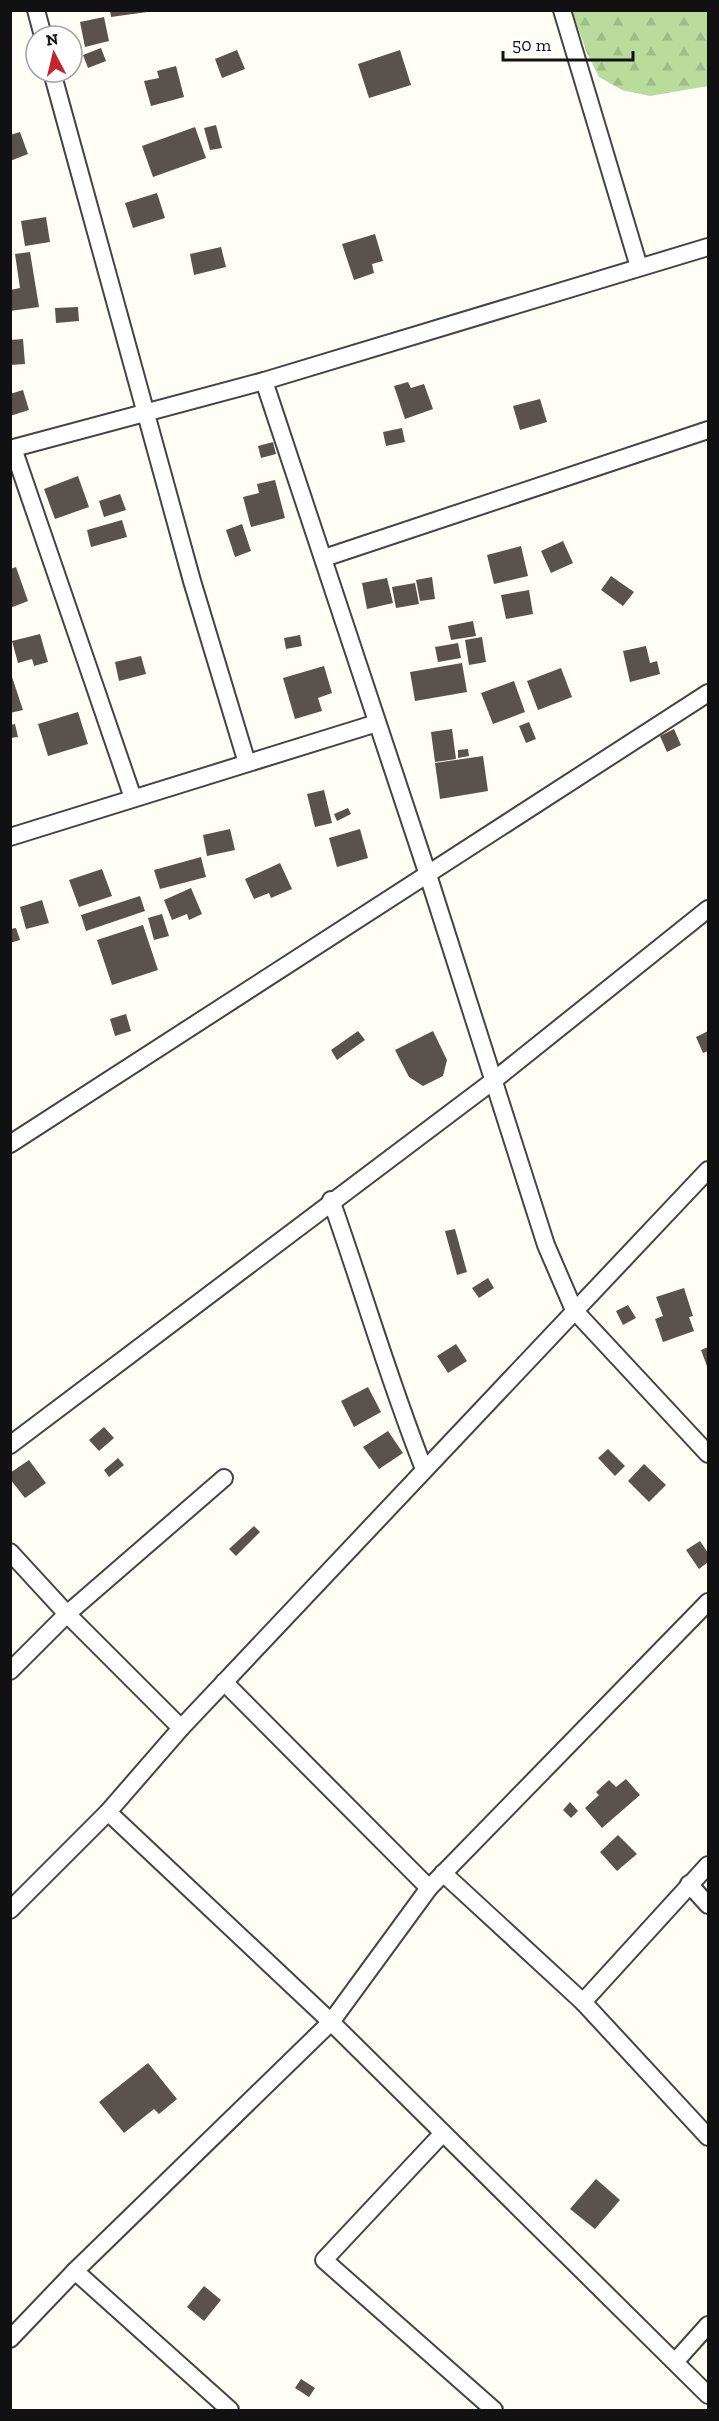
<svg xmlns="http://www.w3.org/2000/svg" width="719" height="2421" font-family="'Zilla Slab',serif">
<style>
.forest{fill:url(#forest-firs)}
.building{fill:#5a524d}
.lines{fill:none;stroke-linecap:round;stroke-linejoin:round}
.street-casing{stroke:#444;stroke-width:20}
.street{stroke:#fff;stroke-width:16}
</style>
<defs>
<pattern id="forest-firs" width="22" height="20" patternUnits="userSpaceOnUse" patternTransform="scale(1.5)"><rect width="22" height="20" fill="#b9dc9c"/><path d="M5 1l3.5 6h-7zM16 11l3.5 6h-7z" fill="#9ebc85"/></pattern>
</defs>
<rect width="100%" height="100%" fill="#fffdf5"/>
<polygon class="forest" points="572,11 708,11 708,86 650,96 622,90 599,77 587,53"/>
<g class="building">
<polygon points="110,10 146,10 147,12 111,17"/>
<polygon points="104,17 109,41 85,47 80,22"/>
<polygon points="101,48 106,61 88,68 83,55"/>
<polygon points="237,50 245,69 222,78 215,59"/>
<polygon points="400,50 411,85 369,98 358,64"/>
<polygon points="176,66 184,97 151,106 144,81 159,78 157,71"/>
<polygon points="216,125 222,148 210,150 204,128"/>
<polygon points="195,127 206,158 153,177 142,146"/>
<polygon points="20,132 28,154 10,161 10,135"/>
<polygon points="157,193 165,218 133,228 125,203"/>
<polygon points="46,217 50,242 25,246 21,221"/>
<polygon points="375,234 383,261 372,264 374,273 354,280 342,244"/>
<polygon points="221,247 226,267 194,275 190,254"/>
<polygon points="30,252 39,307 10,311 10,290 20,288 15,254"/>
<polygon points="78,307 79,321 56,323 55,308"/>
<polygon points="23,339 25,364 10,365 10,340"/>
<polygon points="408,382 411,388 424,384 433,409 405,419 394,386"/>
<polygon points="23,390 29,410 10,416 10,394"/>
<polygon points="540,399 547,422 520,430 513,406"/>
<polygon points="402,428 405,442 386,446 383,432"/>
<polygon points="273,442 276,454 261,458 258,446"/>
<polygon points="78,476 89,507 55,519 44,489"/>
<polygon points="275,480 285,518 251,527 243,497 259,493 257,484"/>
<polygon points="120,494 126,510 104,517 99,501"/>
<polygon points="122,520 127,537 91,547 87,530"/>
<polygon points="242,524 251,551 235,557 226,530"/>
<polygon points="563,541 573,563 551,573 541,551"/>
<polygon points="521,546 528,576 494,584 487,555"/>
<polygon points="16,567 28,601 10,608 10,569"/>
<polygon points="611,576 634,592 623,606 601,590"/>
<polygon points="432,577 435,599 420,601 416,580"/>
<polygon points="387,578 393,603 367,609 362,583"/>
<polygon points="415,583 419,604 396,608 392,587"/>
<polygon points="529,590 533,614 506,619 501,595"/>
<polygon points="473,621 476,636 451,640 448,626"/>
<polygon points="40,634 48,662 34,666 32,659 18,663 12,641"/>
<polygon points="300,635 302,646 286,649 284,638"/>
<polygon points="482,637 486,662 469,665 465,640"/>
<polygon points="458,643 461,658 438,662 435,647"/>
<polygon points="646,646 650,663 657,661 660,674 630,682 623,651"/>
<polygon points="141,656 146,674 119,681 115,662"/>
<polygon points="462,663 467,692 415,701 410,672"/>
<polygon points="324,666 332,693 318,698 322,711 295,719 283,678"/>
<polygon points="561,668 572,697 538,710 527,681"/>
<polygon points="10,671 23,710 10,713"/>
<polygon points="514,681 525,712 493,724 481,693"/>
<polygon points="78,712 88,744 48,756 38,724"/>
<polygon points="529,722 536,739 526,743 519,726"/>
<polygon points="15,724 18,737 10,738 10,725"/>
<polygon points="452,729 456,759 435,762 431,732"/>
<polygon points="674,729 681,745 667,752 660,736"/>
<polygon points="468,749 469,756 458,758 458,750"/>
<polygon points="483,756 488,791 440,799 435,763"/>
<polygon points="324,790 332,823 315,827 307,794"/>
<polygon points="348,808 351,814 337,821 334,814"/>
<polygon points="230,829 235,850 207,856 203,835"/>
<polygon points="360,829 368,858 337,867 329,838"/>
<polygon points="201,857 206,877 160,889 154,870"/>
<polygon points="280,863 292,889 271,898 269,893 254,899 245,879"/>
<polygon points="102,869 112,896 79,907 69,880"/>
<polygon points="191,888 202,914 189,920 187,914 172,920 164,900"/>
<polygon points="140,896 145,911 86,931 81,915"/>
<polygon points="42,900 49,923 26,929 20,907"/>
<polygon points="162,914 169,936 154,940 148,918"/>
<polygon points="143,925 158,970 112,985 97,940"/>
<polygon points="16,928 20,940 10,943 10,929"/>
<polygon points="126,1014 131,1031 115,1036 110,1019"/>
<polygon points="358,1031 365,1040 337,1060 331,1050"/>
<polygon points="433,1031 447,1060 443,1076 423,1086 409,1077 395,1050"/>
<polygon points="708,1031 708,1051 703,1053 696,1037"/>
<polygon points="455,1229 467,1272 457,1275 445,1231"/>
<polygon points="488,1278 494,1288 479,1298 472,1288"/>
<polygon points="684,1288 693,1316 689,1317 694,1331 663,1342 655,1319 663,1316 656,1297"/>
<polygon points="628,1305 636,1318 623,1325 616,1311"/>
<polygon points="456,1344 467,1361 448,1373 437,1356"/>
<polygon points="708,1347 708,1369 701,1350"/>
<polygon points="368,1387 381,1412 354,1427 341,1401"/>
<polygon points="104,1427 114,1438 99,1451 89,1440"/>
<polygon points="388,1431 403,1453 379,1469 363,1447"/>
<polygon points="608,1449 625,1466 615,1476 598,1458"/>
<polygon points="118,1458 124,1465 109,1477 104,1470"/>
<polygon points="29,1460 46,1483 25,1498 10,1479 10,1473"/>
<polygon points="644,1464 666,1485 649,1502 628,1481"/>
<polygon points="254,1526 260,1532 236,1556 229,1549"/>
<polygon points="700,1541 708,1553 708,1562 699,1569 686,1550"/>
<polygon points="626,1779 640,1795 602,1828 585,1808 599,1795 596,1792 609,1780 616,1787"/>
<polygon points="570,1802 578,1811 571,1818 563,1810"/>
<polygon points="618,1835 637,1854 617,1871 600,1852"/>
<polygon points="148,2063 177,2099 159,2114 154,2109 124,2133 99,2102"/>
<polygon points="596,2179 620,2200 595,2229 570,2209"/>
<polygon points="204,2286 221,2300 204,2321 187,2307"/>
<polygon points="301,2379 315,2388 309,2397 295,2388"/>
</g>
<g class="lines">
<g class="street-casing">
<g id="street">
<polyline points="36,10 43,36"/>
<polyline points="562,10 639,267"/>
<polyline points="52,72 192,581 247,763"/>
<polyline points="264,381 428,875 546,1245 574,1310 708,1454"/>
<polyline points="13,448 133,798"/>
<polyline points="10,449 264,381 708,247"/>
<polyline points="324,558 708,430"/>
<polyline points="10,837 377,723"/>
<polyline points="10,1144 708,693"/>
<path d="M331,1200C363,1290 389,1381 424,1469"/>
<polyline points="10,1445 493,1081 708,909"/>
<polyline points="10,1552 67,1614 181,1728"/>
<polyline points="10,1671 67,1614 224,1478"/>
<polyline points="224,1682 429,1888"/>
<polyline points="108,1812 331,2022 708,2395"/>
<polyline points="443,1873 583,2002 708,2137"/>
<polyline points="689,1884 708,1905"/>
<polyline points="10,1910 108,1812 181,1728 708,1170"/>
<polyline points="583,2002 708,1865"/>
<polyline points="443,2133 324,2260 494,2410"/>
<polyline points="75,2271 230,2410"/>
<polyline points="10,2339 75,2271 331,2022 429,1888 708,1602"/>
<polyline points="675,2362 708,2325"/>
</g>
</g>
<use href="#street" class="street"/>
</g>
<rect width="719" height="2421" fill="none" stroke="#111111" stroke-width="24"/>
<g transform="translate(54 54) rotate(353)"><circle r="28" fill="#ffffff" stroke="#a0a0a0" stroke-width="1.5"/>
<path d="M0-4.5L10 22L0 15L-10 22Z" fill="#c4262e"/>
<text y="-9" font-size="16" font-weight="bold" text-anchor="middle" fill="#111111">N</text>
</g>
<path d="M503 51v9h130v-9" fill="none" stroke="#111111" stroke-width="3"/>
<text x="512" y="51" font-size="18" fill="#111111" stroke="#ffffff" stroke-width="4.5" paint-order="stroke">50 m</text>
</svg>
